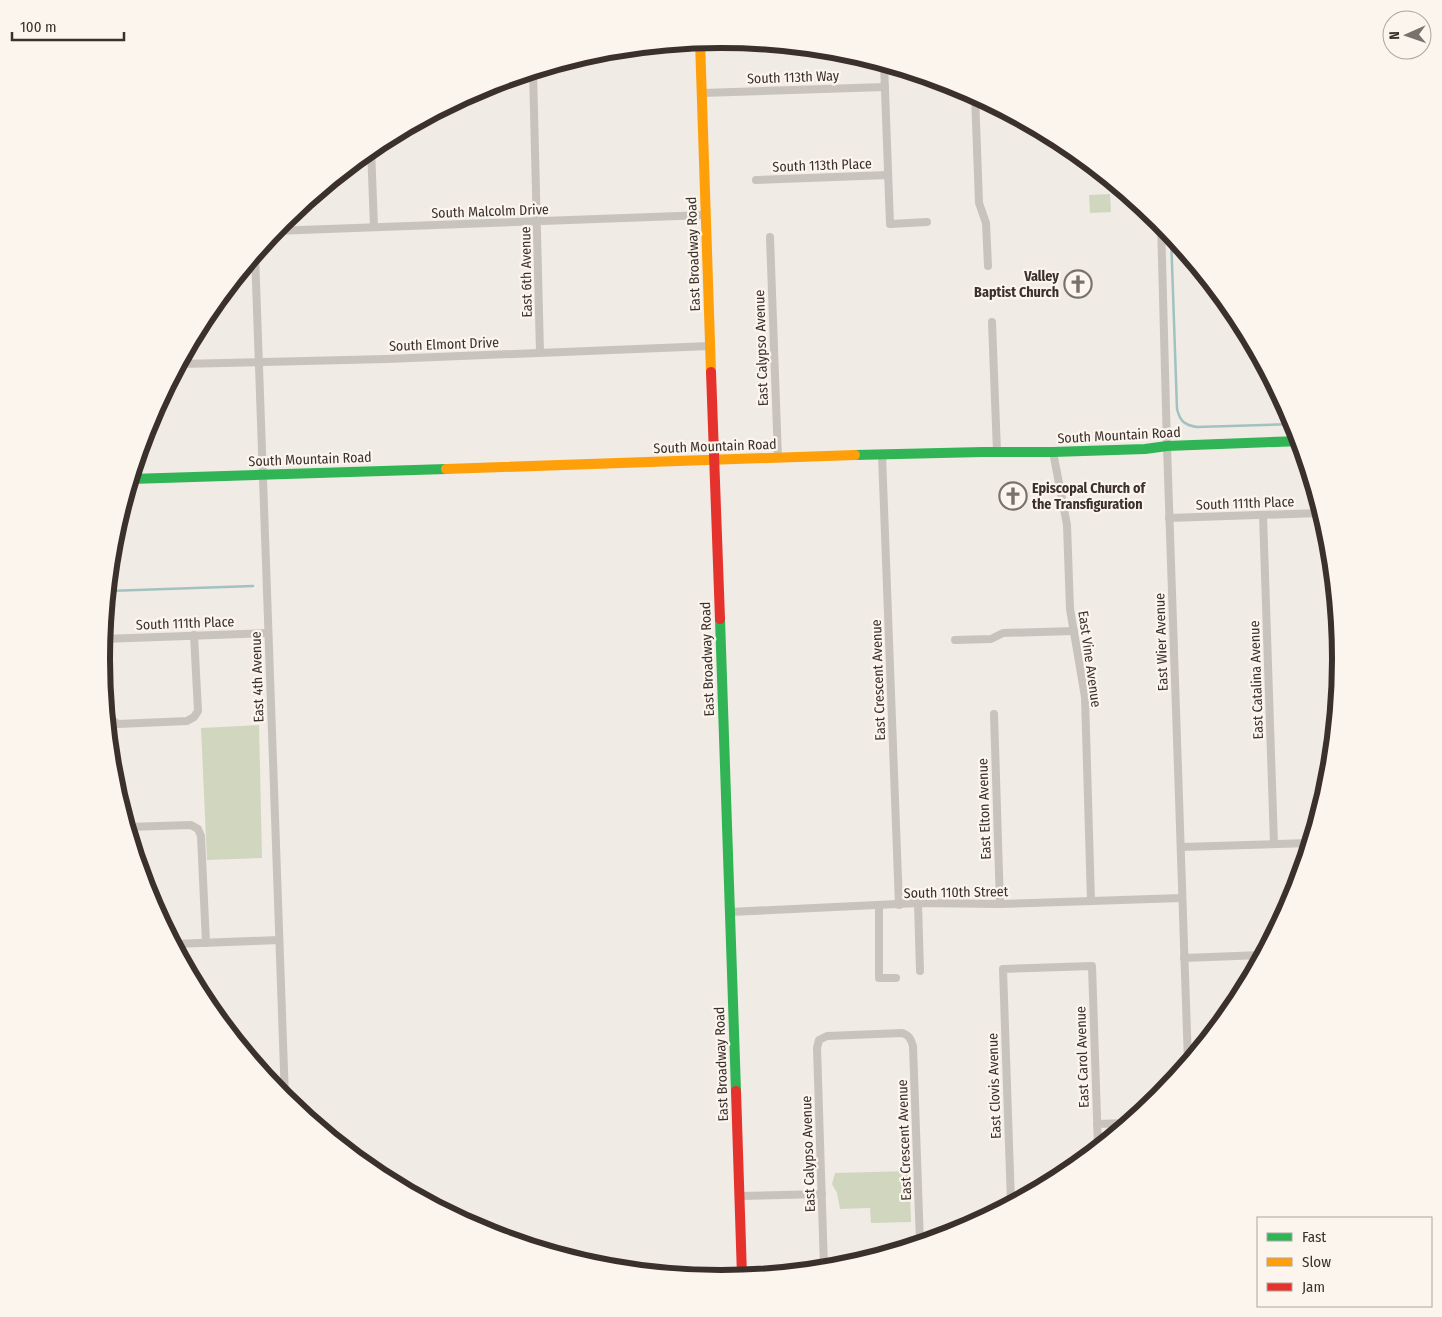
<svg xmlns="http://www.w3.org/2000/svg" width="1442" height="1317" font-family="'Fira Sans Condensed',sans-serif">
<style>
.green{fill:#d1d6bf}
.lines{fill:none;stroke-linecap:round;stroke-linejoin:round}
.stream{stroke:#a1c2c1;stroke-width:2.5}
.street{stroke:#c9c3be;stroke-width:8}
.fast{stroke:#30b455;stroke-width:10}
.slow{stroke:#ff9f0a;stroke-width:10}
.jam{stroke:#e5322d;stroke-width:10}
.labels{text-anchor:middle;stroke-width:4.5;stroke-linejoin:round;paint-order:stroke}
.street-label{font-size:14px;fill:#3b302b;stroke:#fbf5ee}
.poi-label{font-size:14px;font-weight:bold;fill:#3b302b;stroke:#fbf5ee;text-anchor:end}
.rim{fill:none;stroke:#3b302b;stroke-width:6}
</style>
<rect width="100%" height="100%" fill="#f0ebe5"/>
<g class="green">
<polygon points="1110,194 1111,212 1090,213 1089,195"/>
<polygon points="259,725 262,858 207,860 201,728"/>
<polygon points="909,1171 911,1222 871,1223 870,1208 840,1209 837,1193 832,1184 835,1173"/>
</g>
<g class="lines">
<g class="stream">
<path d="M1171,235L1177,409C1180,421 1184,425 1197,427L1294,424"/>
<polyline points="108,591 253,586"/>
</g>
<g class="street">
<polyline points="884,64 890,224 927,222"/>
<polyline points="533,71 540,353"/>
<polyline points="702,93 885,87"/>
<polyline points="975,95 979,203 986,223 988,266"/>
<polyline points="371,148 374,227"/>
<polyline points="756,180 888,175"/>
<polyline points="1161,222 1167,446 1188,1062"/>
<polyline points="274,231 706,215"/>
<polyline points="770,237 778,458"/>
<polyline points="255,254 285,1098"/>
<polyline points="992,322 997,452"/>
<polyline points="179,364 387,359 710,346"/>
<polyline points="1053,452 1067,525 1070,609 1085,697 1091,901"/>
<polyline points="882,455 899,905"/>
<polyline points="1263,515 1274,844"/>
<polyline points="1169,518 1321,513"/>
<polyline points="103,639 268,633"/>
<polyline points="106,639 108,712 112,720 118,724 187,721 194,717 198,711 194,635"/>
<polyline points="955,640 991,639 1003,633 1074,631"/>
<polyline points="994,714 1000,904"/>
<polyline points="127,827 191,825 198,829 201,836 206,943"/>
<polyline points="1181,847 1310,843"/>
<polyline points="918,903 920,971"/>
<polyline points="879,905 879,978 896,978"/>
<polyline points="730,912 918,903 1000,904 1182,898"/>
<polyline points="174,944 279,940"/>
<polyline points="1184,958 1262,955"/>
<polyline points="1097,1124 1127,1123"/>
<polyline points="740,1196 822,1194"/>
<polyline points="1011,1203 1003,969 1092,966 1098,1147"/>
<path d="M824,1268L817,1048L819,1040L827,1036L902,1033C909,1035 911,1039 913,1046L920,1243"/>
</g>
<g class="fast">
<polyline points="855,455 983,452 1053,452 1145,449 1167,446 1300,441"/>
<polyline points="131,479 446,469"/>
<polyline points="720,619 736,1091"/>
</g>
<g class="slow">
<polyline points="700,41 711,372"/>
<polyline points="446,469 855,455"/>
</g>
<g class="jam">
<polyline points="711,372 720,619"/>
<polyline points="736,1091 742,1276"/>
</g>
</g>
<defs>
<g id="church-ring" transform="scale(1.4375)"><circle r="9.5" fill="#fbf5ee" stroke="#7a716c" stroke-width="1.5"/><path d="M-1.2-6h2.4v3.5h3.3v2.4h-3.3V6h-2.4V-.1h-3.3v-2.4h3.3Z" fill="#7a716c"/></g>
</defs>
<g fill-rule="evenodd">
<use href="#church-ring" x="1078" y="284"/>
<use href="#church-ring" x="1013" y="496"/>
</g>
<g class="labels">
<g class="street-label">
<text transform="translate(793 77) rotate(-2)" y="5">South 113th Way</text>
<text transform="translate(822 165) rotate(-2)" y="5">South 113th Place</text>
<text transform="translate(490 211) rotate(-2)" y="5">South Malcolm Drive</text>
<text transform="translate(693 254) rotate(-92)" y="5">East Broadway Road</text>
<text transform="translate(526 272) rotate(-91)" y="5">East 6th Avenue</text>
<text transform="translate(444 344) rotate(-2)" y="5">South Elmont Drive</text>
<text transform="translate(761 348) rotate(-92)" y="5">East Calypso Avenue</text>
<text transform="translate(1119 435) rotate(-3)" y="5">South Mountain Road</text>
<text transform="translate(715 446) rotate(-2)" y="5">South Mountain Road</text>
<text transform="translate(310 459) rotate(-2)" y="5">South Mountain Road</text>
<text transform="translate(1245 503) rotate(-2)" y="5">South 111th Place</text>
<text transform="translate(185 623) rotate(-2)" y="5">South 111th Place</text>
<text transform="translate(1161 642) rotate(-92)" y="5">East Wier Avenue</text>
<text transform="translate(707 659) rotate(-92)" y="5">East Broadway Road</text>
<text transform="translate(1090 659) rotate(82)" y="5">East Vine Avenue</text>
<text transform="translate(257 677) rotate(-92)" y="5">East 4th Avenue</text>
<text transform="translate(878 680) rotate(-92)" y="5">East Crescent Avenue</text>
<text transform="translate(1256 680) rotate(-92)" y="5">East Catalina Avenue</text>
<text transform="translate(984 809) rotate(-92)" y="5">East Elton Avenue</text>
<text transform="translate(956 892) rotate(-1)" y="5">South 110th Street</text>
<text transform="translate(1082 1057) rotate(-92)" y="5">East Carol Avenue</text>
<text transform="translate(721 1064) rotate(-92)" y="5">East Broadway Road</text>
<text transform="translate(994 1086) rotate(-92)" y="5">East Clovis Avenue</text>
<text transform="translate(904 1140) rotate(-92)" y="5">East Crescent Avenue</text>
<text transform="translate(808 1154) rotate(-92)" y="5">East Calypso Avenue</text>
</g>
<g class="poi-label">
<text x="1059" y="281">Valley<tspan x="1059" dy="16">Baptist Church</tspan></text>
<text x="1032" y="493" text-anchor="start">Episcopal Church of<tspan x="1032" dy="16">the Transfiguration</tspan></text>
</g>
</g>
<path d="M0 0H1442V1317H0ZM110 659a611 611 0 1 1 1222 0a611 611 0 1 1-1222 0Z" fill="#fbf5ee" fill-rule="evenodd"/>
<path class="rim" d="M110 659a611 611 0 1 1 1222 0a611 611 0 1 1-1222 0Z"/>
<rect x="1257" y="1217" width="175" height="90" fill="#fbf5ee" stroke="#aea6a0"/>
<rect x="1267" y="1233" width="25" height="8" fill="#30b455" stroke="#aea6a0"/>
<text x="1302" y="1242" font-size="15" fill="#3b302b">Fast</text>
<rect x="1267" y="1258" width="25" height="8" fill="#ff9f0a" stroke="#aea6a0"/>
<text x="1302" y="1267" font-size="15" fill="#3b302b">Slow</text>
<rect x="1267" y="1283" width="25" height="8" fill="#e5322d" stroke="#aea6a0"/>
<text x="1302" y="1292" font-size="15" fill="#3b302b">Jam</text>
<g transform="translate(1407 35) rotate(268)"><circle r="24" fill="#fbf5ee" stroke="#aea6a0"/>
<path d="M0-4L9 19L0 12L-9 19Z" fill="#7a716c"/>
<text y="-8" font-size="14" font-weight="bold" text-anchor="middle" fill="#3b302b">N</text>
</g>
<path d="M12 32v8h112v-8" fill="none" stroke="#3b302b" stroke-width="2.5"/>
<text x="20" y="32" font-size="15" fill="#3b302b" stroke="#fbf5ee" stroke-width="4" paint-order="stroke">100 m</text>
</svg>
